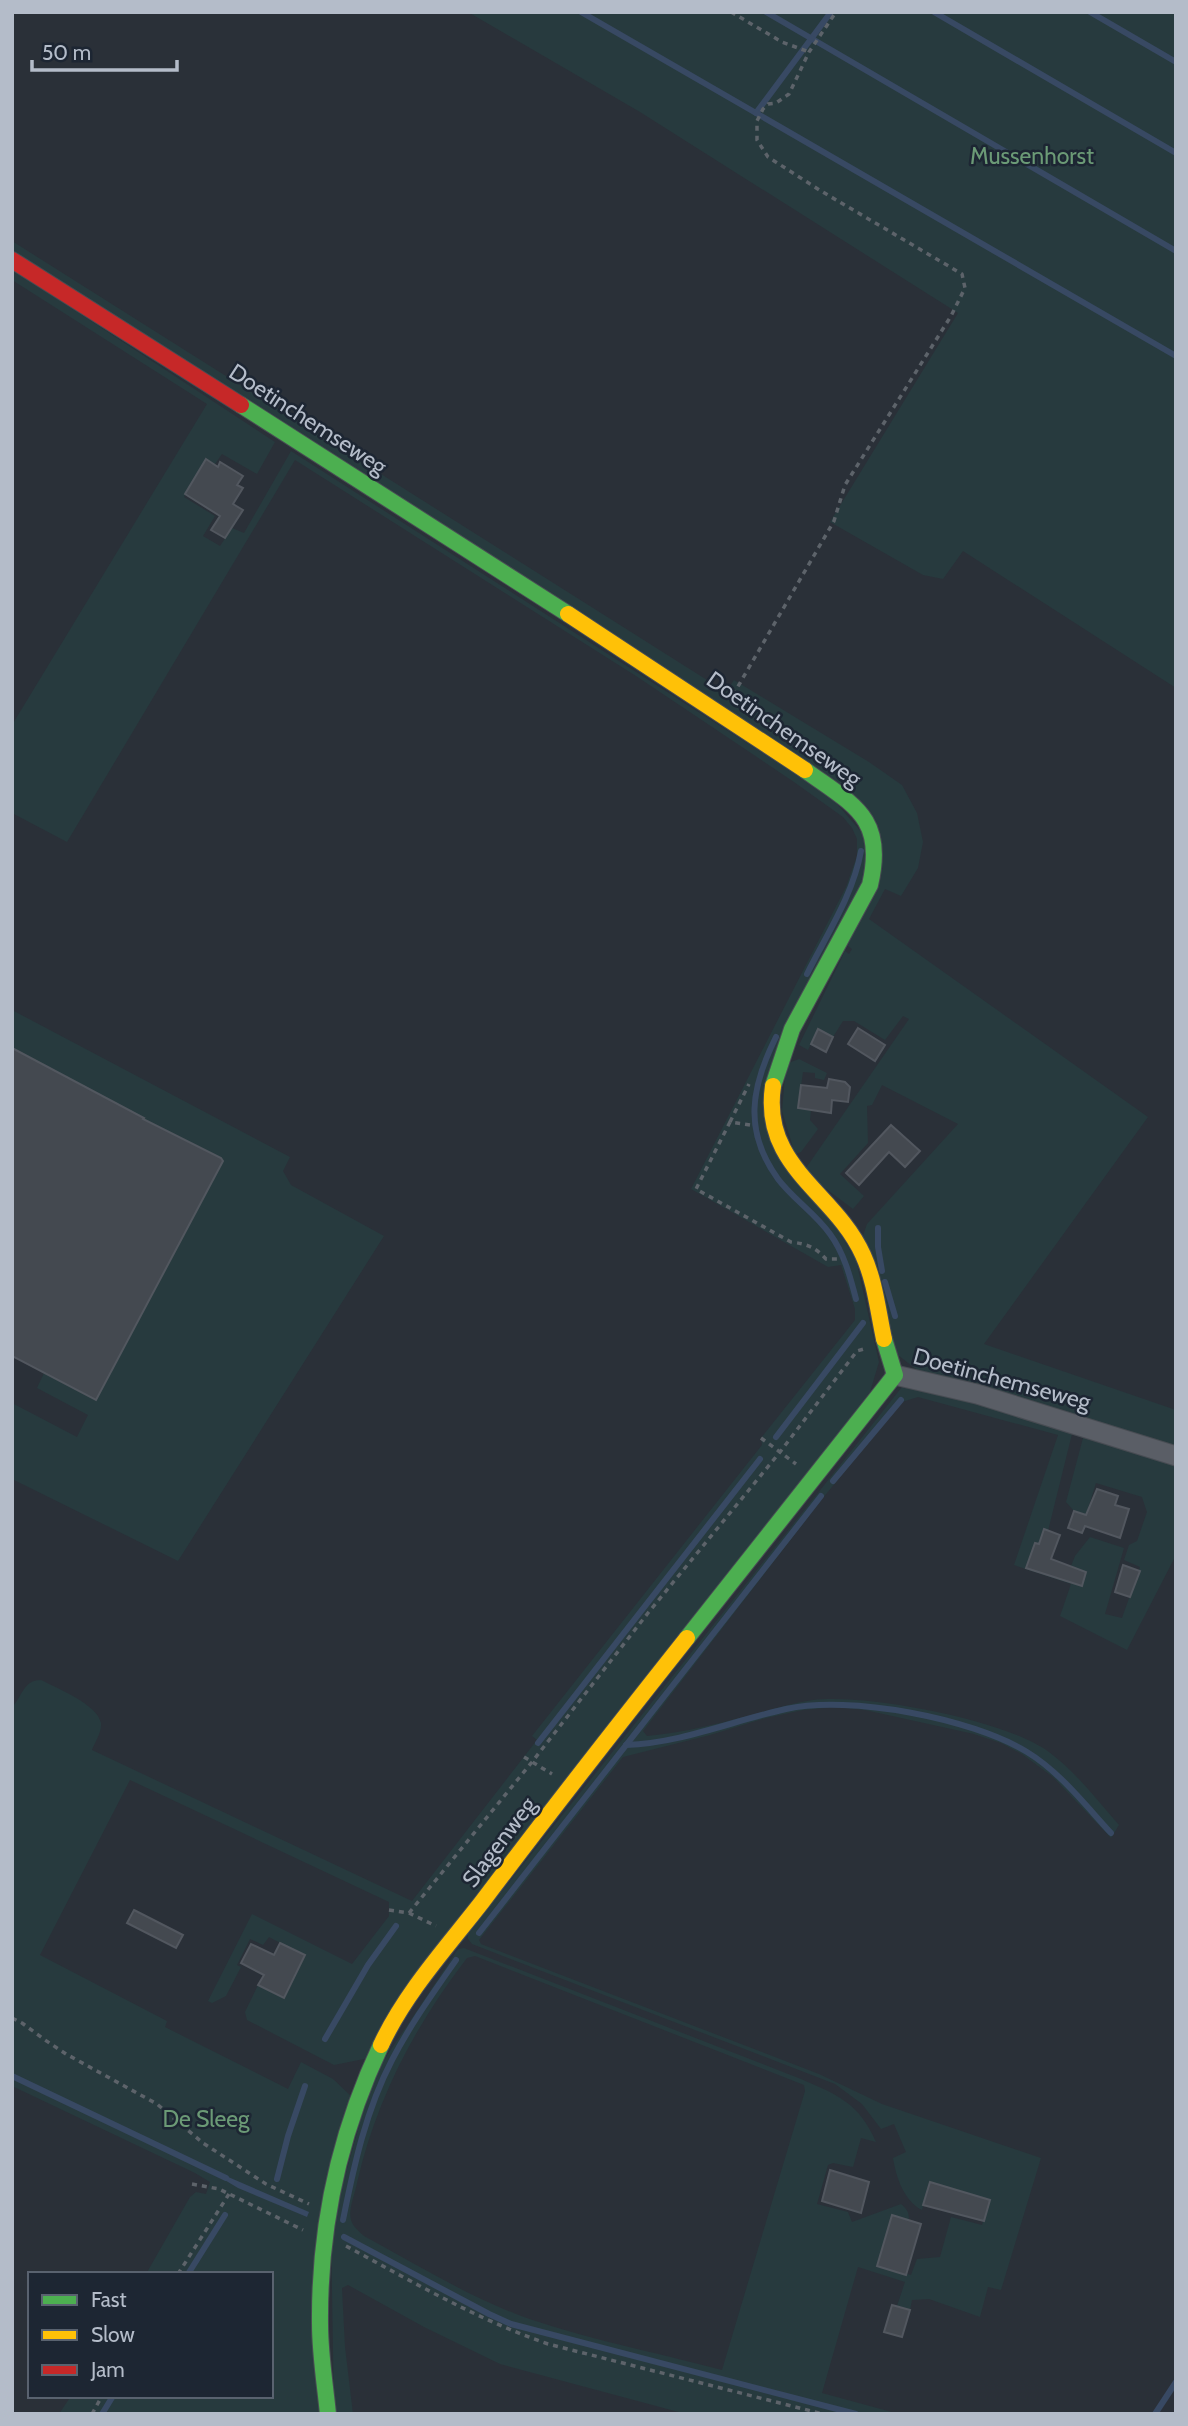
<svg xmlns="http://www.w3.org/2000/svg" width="1188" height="2426" font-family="Cabin,sans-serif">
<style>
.green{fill:#273a3e;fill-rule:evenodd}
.water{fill:#384963}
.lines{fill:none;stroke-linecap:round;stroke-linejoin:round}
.stream{stroke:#384963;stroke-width:6}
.building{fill:#444950;stroke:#52575f;stroke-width:2}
.street-casing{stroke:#484c53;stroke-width:21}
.fast-casing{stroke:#484c53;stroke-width:18}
.slow-casing{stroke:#484c53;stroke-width:18}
.jam-casing{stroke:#484c53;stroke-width:18}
.path{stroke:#5d636a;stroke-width:3.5;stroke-dasharray:5 5;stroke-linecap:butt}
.street{stroke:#5a5e66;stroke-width:19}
.fast{stroke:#4caf50;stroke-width:16}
.slow{stroke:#ffc107;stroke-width:16}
.jam{stroke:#c62828;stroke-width:16}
.labels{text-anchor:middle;stroke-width:5;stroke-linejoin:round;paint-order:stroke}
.park-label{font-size:23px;fill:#6b9a76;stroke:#1d2633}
.street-label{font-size:23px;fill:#b4bcc9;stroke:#1d2633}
</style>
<rect width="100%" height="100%" fill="#2a3038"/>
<g class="green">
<polygon points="468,12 1176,12 1176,688 963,551 943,579 923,575 830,522 958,313 640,112"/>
<polygon points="12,241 726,692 734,680 869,762 902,785 917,813 923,842 918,868 901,896 885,889 869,919 1148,1117 984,1344 1176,1410 1176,1448 917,1370 898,1355 862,1239 867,1224 958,1124 882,1085 872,1105 867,1106 868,1143 840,1174 864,1196 853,1209 817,1182 806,1168 909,1019 903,1016 885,1040 854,1021 843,1021 833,1037 818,1029 808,1050 799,1045 845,951 849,954 852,949 848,946 878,828 12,251"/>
<path d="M12,269L275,442L257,474L222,454L208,474L190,487L184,497L215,516L203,536L220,546L232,528L244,533L291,451L831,797L864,835L866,873L763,1105L856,1260L879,1362L870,1392L369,2058L334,2065L247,2020L245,2012L258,1985L284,1998L305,1956L269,1937L263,1945L250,1939L237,1965L241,1967L226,1996L212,2003L208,2001L252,1914L352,1964L389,1916V1902L130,1780L40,1955L167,2021L165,2027L288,2089L301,2062L333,2079L352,2097L337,2145L323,2414H59L71,2396H271V2274H146L190,2197L196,2192L206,2194L210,2182L195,2173L12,2086V1707C23,1696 23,1680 41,1680C57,1688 98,1705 101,1723C102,1732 95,1742 92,1750L412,1901L537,1740L532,1736L762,1445L761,1438L855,1320V1309L841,1265L828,1267L691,1189L846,887L857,856V839L852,828L843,817L794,782L636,676L295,460L67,842L12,813V725L207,404L12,280Z"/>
<polygon points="12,1010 290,1157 283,1171 291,1185 384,1236 178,1561 12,1479 12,1403 77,1437 88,1415 37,1388 44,1373 96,1400 191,1222 12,1109"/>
<polygon points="799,1059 827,1073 824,1080 815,1078 815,1073 803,1072 798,1108 811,1110 810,1120 818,1129 801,1152 795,1154 782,1111 786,1064"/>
<path d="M913,1386L1070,1429L1072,1434L1048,1531L1052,1549L1051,1559L1071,1566L1075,1556L1090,1537L1124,1548L1105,1614L1122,1618L1140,1567L1124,1560L1129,1545L1137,1541L1147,1512L1142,1497L1096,1483L1086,1515L1074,1511L1066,1502L1083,1438L1087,1436L1176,1465V1555L1127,1650L1060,1616L1071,1584L1014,1565L1058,1435L918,1397L902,1402L822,1499L643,1731L647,1736C677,1733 706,1727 735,1719C761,1713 786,1704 813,1700C865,1693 1007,1720 1049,1752C1076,1772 1097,1800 1119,1825L1111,1838L1053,1777L1022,1754L1001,1743L974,1734L865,1710L835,1707L803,1710L766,1718L710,1735L623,1757L479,1940L481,1944L819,2074L882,2104L1041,2158L1001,2290L988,2287L980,2317L929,2299L912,2300L910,2310L897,2306L905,2282L858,2267L822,2393L899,2414H686L500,2364L424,2327L348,2285L342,2288L345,2347L353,2414H334L331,2227L372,2078L458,1949L464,1948L801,2079C838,2095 859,2103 876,2142L861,2138L853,2167L833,2163L828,2165L817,2204L848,2212L852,2222L901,2204C907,2209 909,2212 909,2220L890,2225L878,2266L911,2275L917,2259L940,2257L951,2217L982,2225L989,2200L930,2182L922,2210C904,2201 896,2177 893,2158L906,2152L894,2124L881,2129L862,2104L835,2084L472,1944L468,1939V1934L902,1387ZM475,1956L804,2085L805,2091L722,2370C655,2352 580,2338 516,2314C464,2294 414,2263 364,2236C359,2231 353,2227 351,2220C348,2209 355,2194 357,2183C376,2100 415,2025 467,1958Z"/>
</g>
<polygon class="water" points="219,2173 309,2212 307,2217 238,2188 218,2176"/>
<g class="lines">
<g class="stream">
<polyline points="581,12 756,113 831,12"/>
<polyline points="766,12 1176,251"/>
<polyline points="934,12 1176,153"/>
<polyline points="1090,12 1176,62"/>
<polyline points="756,113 1176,356"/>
<path d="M807,974C827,934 853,895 861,851"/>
<path d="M776,1037C751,1087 743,1131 778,1179C793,1199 815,1213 830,1234C844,1253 850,1276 856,1299"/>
<polyline points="878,1228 878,1247 882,1271"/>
<polyline points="885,1282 895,1316"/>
<polyline points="776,1437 863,1323"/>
<polyline points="833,1481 901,1400"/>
<polyline points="538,1743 760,1459"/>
<path d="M626,1745C681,1743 732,1721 786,1709C850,1695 971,1718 1027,1752C1060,1772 1086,1806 1111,1833"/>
<polyline points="479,1933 821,1496"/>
<polyline points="325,2039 368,1965 396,1926"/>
<polyline points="12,2076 226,2178"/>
<polyline points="277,2179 288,2136 305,2086"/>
<path d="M343,2220C354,2165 366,2110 392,2060C410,2025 433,1993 456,1960"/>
<polyline points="344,2237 489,2314 511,2324 856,2414"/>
<polyline points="188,2274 225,2215"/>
<polyline points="102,2414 113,2396"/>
<polyline points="1155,2414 1176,2382"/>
</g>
</g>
<g class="building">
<polygon points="206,459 218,467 220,462 243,476 237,485 243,488 233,504 243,510 225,538 211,530 220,516 185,494"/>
<polygon points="858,1028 885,1045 875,1061 848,1044"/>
<polygon points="818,1029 833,1037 826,1052 811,1044"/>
<polygon points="12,1048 144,1118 143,1119 221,1158 223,1161 96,1400 12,1356"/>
<polygon points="829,1079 845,1082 850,1087 848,1102 832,1100 831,1113 798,1108 801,1085 827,1088"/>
<polygon points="891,1125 920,1151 905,1167 889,1152 859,1185 846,1173"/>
<polygon points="1097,1489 1118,1496 1115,1505 1129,1509 1120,1538 1085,1526 1082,1533 1068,1528 1074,1511 1086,1515"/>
<polygon points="1044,1529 1060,1535 1051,1559 1086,1572 1082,1586 1026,1568 1035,1543 1039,1544"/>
<polygon points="1123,1565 1140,1571 1130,1597 1115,1592"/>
<polygon points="134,1910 183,1935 176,1948 127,1923"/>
<polygon points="280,1943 305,1955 284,1998 258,1985 264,1975 241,1963 251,1944 274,1955"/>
<polygon points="830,2170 869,2182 861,2213 822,2201"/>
<polygon points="930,2182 990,2200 984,2221 923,2205"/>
<polygon points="892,2215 921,2224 906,2275 877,2266"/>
<polygon points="892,2305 910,2310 902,2337 884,2332"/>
</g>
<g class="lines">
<g class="street-casing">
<polyline id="street" points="895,1375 977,1394 1176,1456"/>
</g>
<g class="fast-casing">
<g id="fast">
<polyline points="241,405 568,614"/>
<path d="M773,1086L792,1029L870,885C886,817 853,805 805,770"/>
<polyline points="687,1638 895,1375 884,1339"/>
<path d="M328,2414C325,2384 320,2354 320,2324C319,2227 340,2132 381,2045"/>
</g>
</g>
<g class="slow-casing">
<g id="slow">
<polyline points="568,614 805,770"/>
<path d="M773,1086C761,1167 835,1192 863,1255C875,1281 878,1311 884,1339"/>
<path d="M381,2045C405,1993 447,1947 482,1902C549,1813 618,1725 687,1638"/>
</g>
</g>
<g class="jam-casing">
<polyline id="jam" points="12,260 241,405"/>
</g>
<g class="path">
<polyline points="731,12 782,42 809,52"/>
<polyline points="733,695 834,521 845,485 951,316 965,288 962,274 821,191 768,157 757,140 757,121 763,109 768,104 776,103 789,94 809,52 836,12"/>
<polyline points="730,1122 749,1084"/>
<path d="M750,1125L730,1122L696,1189L791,1242C807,1244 815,1247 826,1259H842"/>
<polyline points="761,1438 796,1464"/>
<polyline points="524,1757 552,1774"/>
<polyline points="389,1910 409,1913 436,1926"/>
<polyline points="409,1913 532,1762 648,1613 780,1452 857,1351 864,1349"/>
<polyline points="12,2018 22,2023 45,2040 66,2054 157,2104 203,2143 266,2184 309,2204"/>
<polyline points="192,2184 219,2189 303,2230"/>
<path d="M346,2246C413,2282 476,2319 548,2344L823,2414"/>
<polyline points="178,2274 229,2194"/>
<polyline points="92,2414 102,2396"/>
</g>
<use href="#street" class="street"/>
<use href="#fast" class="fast"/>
<use href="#slow" class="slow"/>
<use href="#jam" class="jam"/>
</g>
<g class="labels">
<g class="park-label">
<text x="1032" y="164">Mussenhorst</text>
<text x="206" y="2127">De Sleeg</text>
</g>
<g class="street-label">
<text transform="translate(308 419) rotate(33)" y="8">Doetinchemseweg</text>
<text transform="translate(784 729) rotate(35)" y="8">Doetinchemseweg</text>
<text transform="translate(1002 1379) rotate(15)" y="8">Doetinchemseweg</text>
<text transform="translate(499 1842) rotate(-53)" y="8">Slagenweg</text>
</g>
</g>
<rect width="1188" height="2426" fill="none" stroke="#b4bcc9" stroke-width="28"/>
<rect x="28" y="2272" width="245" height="126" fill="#1d2633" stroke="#59626f" stroke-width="2"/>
<rect x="42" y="2295" width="35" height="10" fill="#4caf50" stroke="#59626f" stroke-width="2"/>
<text x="91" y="2307" font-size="21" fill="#b4bcc9">Fast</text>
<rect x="42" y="2330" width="35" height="10" fill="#ffc107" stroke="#59626f" stroke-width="2"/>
<text x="91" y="2342" font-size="21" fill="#b4bcc9">Slow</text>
<rect x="42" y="2365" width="35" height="10" fill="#c62828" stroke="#59626f" stroke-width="2"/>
<text x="91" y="2377" font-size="21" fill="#b4bcc9">Jam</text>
<path d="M32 60v10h145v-10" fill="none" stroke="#b4bcc9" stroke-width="3.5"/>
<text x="42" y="60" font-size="21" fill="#b4bcc9" stroke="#1d2633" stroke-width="5" paint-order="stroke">50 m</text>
</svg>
